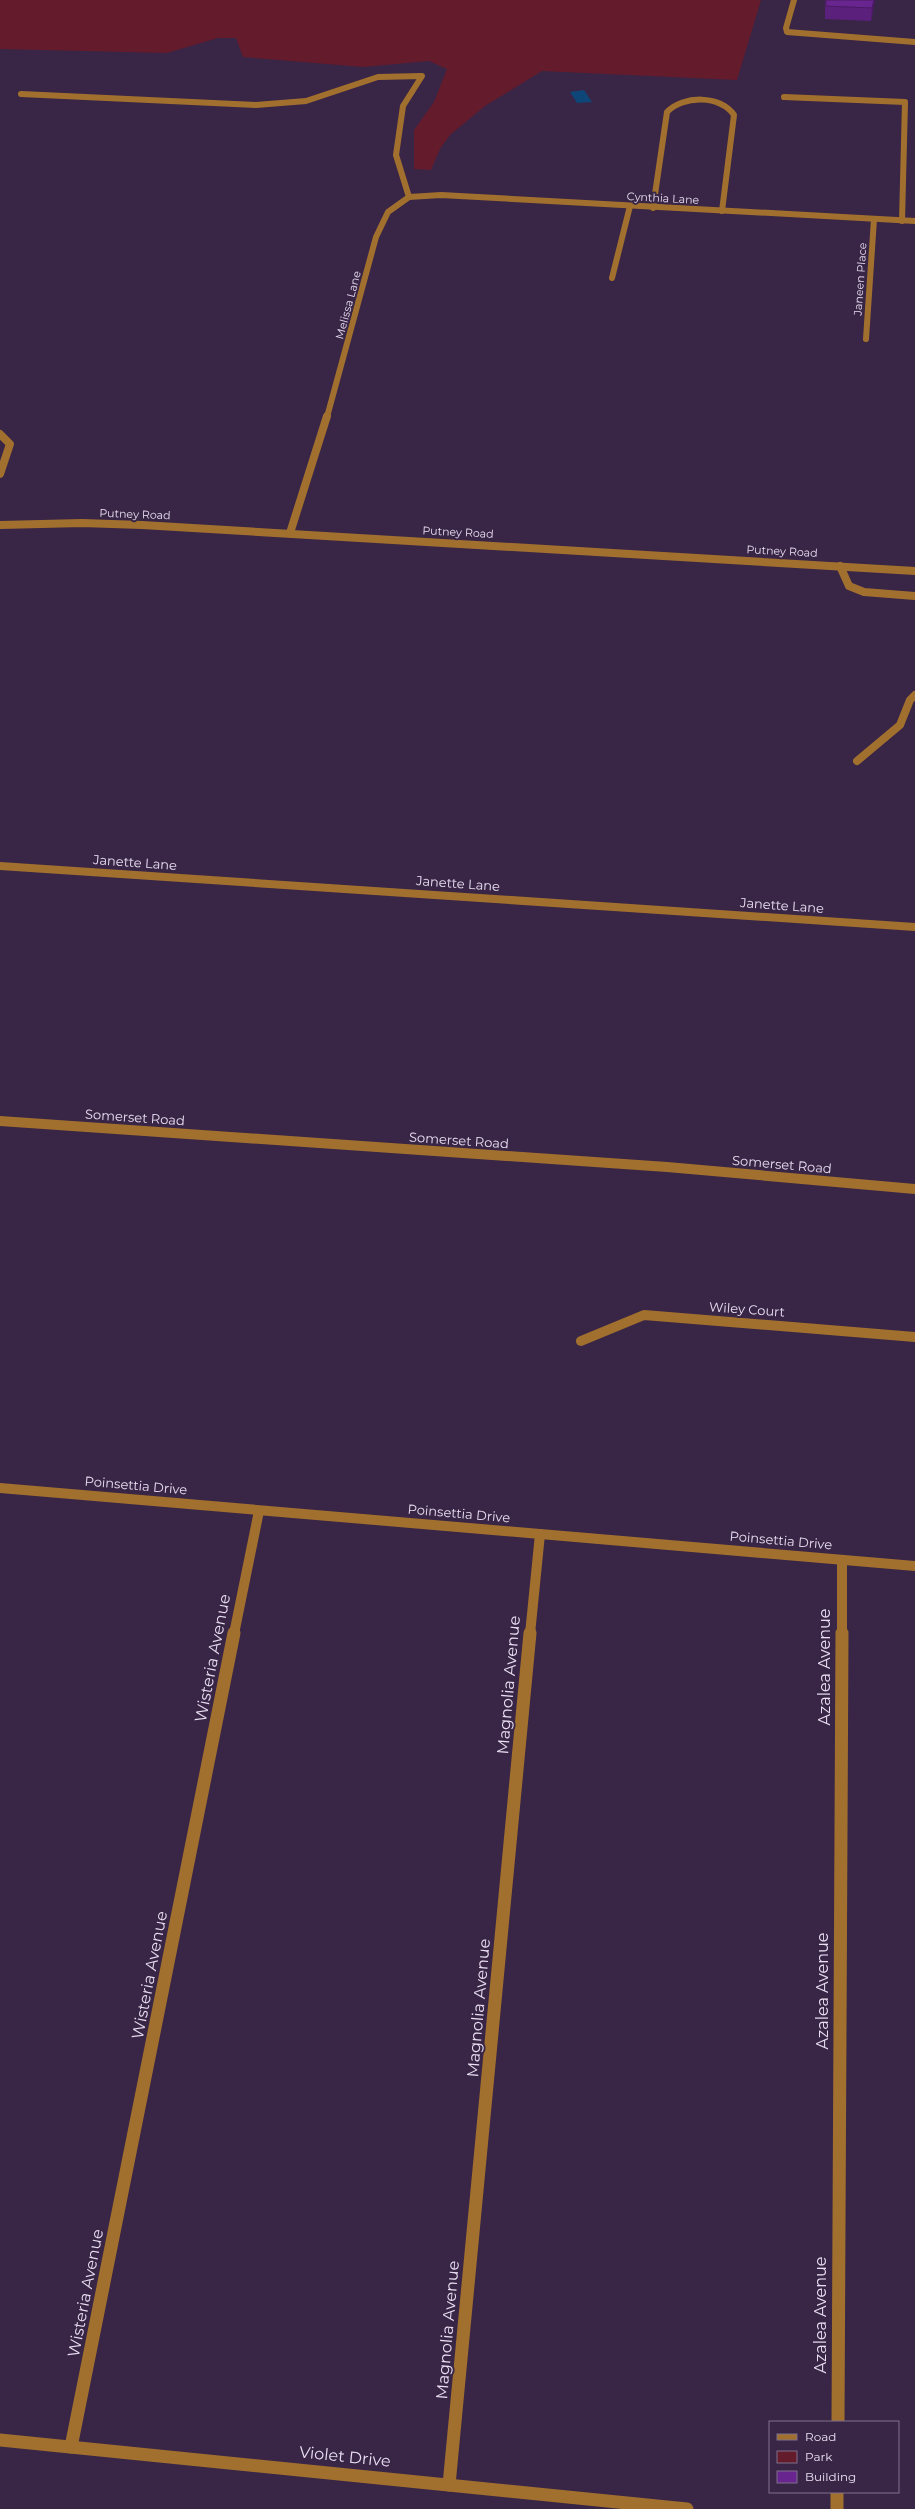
<svg xmlns="http://www.w3.org/2000/svg" width="915" height="2509" font-family="Montserrat,sans-serif">
<style>
.green{fill:#641b2c}
.water{fill:#0e4678}
.lines{fill:none;stroke-linecap:round;stroke-linejoin:round}
.minor-far3{stroke:#a2702e;stroke-width:6}
.minor-far2{stroke:#a2702e;stroke-width:8}
.minor-far1{stroke:#a2702e;stroke-width:10}
.minor{stroke:#a2702e;stroke-width:13}
.wall{fill:#5a207b}
.shaded-wall{fill:#4a1a64}
.building{fill:#69258f;stroke:#4a1a64}
.labels{text-anchor:middle;stroke-width:4;stroke-linejoin:round;paint-order:stroke}
.far-street-label{font-size:11px;fill:#e9def2;stroke:#392646}
.street-label{font-size:13px;fill:#e9def2;stroke:#392646}
.near-street-label{font-size:16px;fill:#e9def2;stroke:#392646}
</style>
<rect width="100%" height="100%" fill="#392646"/>
<polygon class="green" points="0,0 761,0 737,80 542,71 485,106 450,135 440,149 431,170 414,169 414,130 434,102 447,69 429,61 363,67 243,57 236,38 218,38 167,53 0,49"/>
<polygon class="water" points="584,90 592,102 577,103 570,92"/>
<g class="lines">
<g class="minor-far3">
<polyline points="794,0 786,28 787,32 915,42"/>
<polyline points="21,94 256,105 306,101 378,77 422,76 403,106 396,155 409,197 388,212 376,237 327,417"/>
<polyline points="784,97 905,102 902,221"/>
<polyline points="409,197 441,195 915,221"/>
<path d="M653,208L667,112C683,95 721,95 734,115L722,211"/>
<polyline points="612,278 630,206"/>
<polyline points="866,339 874,219"/>
</g>
<g class="minor-far2">
<polyline points="0,434 10,444 0,474"/>
<polyline points="0,525 82,523 142,525 915,571"/>
<polyline points="290,533 327,416"/>
<polyline points="840,566 849,586 864,592 915,596"/>
<polyline points="857,761 900,725 910,700 915,695"/>
<polyline points="0,866 915,927"/>
</g>
<g class="minor-far1">
<polyline points="0,1121 667,1167 915,1189"/>
<polyline points="581,1341 644,1315 915,1337"/>
<polyline points="0,1488 915,1566"/>
<polyline points="234,1634 259,1511"/>
<polyline points="530,1634 540,1534"/>
<polyline points="842,1634 842,1560"/>
</g>
<g class="minor">
<polyline points="838,2422 842,1633"/>
<polyline points="0,2440 687,2509"/>
<polyline points="71,2447 234,1633"/>
<polyline points="449,2485 530,1633"/>
<polyline points="837,2492 837,2509"/>
</g>
</g>
<polygon class="wall" points="825,0 875,0 871,21 825,19"/>
<polygon class="shaded-wall" points="874,0 875,0 871,21 872,8"/>
<polygon class="building" points="826,0 874,0 872,8 826,6"/>
<g class="labels">
<g class="far-street-label">
<text transform="translate(663 198) rotate(3)" y="4">Cynthia Lane</text>
<text transform="translate(860 279) rotate(-86)" y="4">Janeen Place</text>
<text transform="translate(348 305) rotate(-75)" y="4">Melissa Lane</text>
<text transform="translate(135 514) rotate(2)" y="4">Putney Road</text>
<text transform="translate(458 532) rotate(3)" y="4">Putney Road</text>
<text transform="translate(782 551) rotate(3)" y="4">Putney Road</text>
</g>
<g class="street-label">
<text transform="translate(135 862) rotate(4)" y="5">Janette Lane</text>
<text transform="translate(458 883) rotate(4)" y="5">Janette Lane</text>
<text transform="translate(782 905) rotate(4)" y="5">Janette Lane</text>
<text transform="translate(135 1117) rotate(4)" y="5">Somerset Road</text>
<text transform="translate(459 1140) rotate(4)" y="5">Somerset Road</text>
<text transform="translate(782 1164) rotate(5)" y="5">Somerset Road</text>
<text transform="translate(747 1309) rotate(4)" y="5">Wiley Court</text>
<text transform="translate(136 1485) rotate(5)" y="5">Poinsettia Drive</text>
<text transform="translate(459 1513) rotate(5)" y="5">Poinsettia Drive</text>
<text transform="translate(781 1540) rotate(5)" y="5">Poinsettia Drive</text>
</g>
<g class="near-street-label">
<text transform="translate(212 1658) rotate(-79)" y="6">Wisteria Avenue</text>
<text transform="translate(824 1667) rotate(-90)" y="6">Azalea Avenue</text>
<text transform="translate(508 1685) rotate(-85)" y="6">Magnolia Avenue</text>
<text transform="translate(149 1975) rotate(-79)" y="6">Wisteria Avenue</text>
<text transform="translate(822 1991) rotate(-90)" y="6">Azalea Avenue</text>
<text transform="translate(478 2008) rotate(-85)" y="6">Magnolia Avenue</text>
<text transform="translate(85 2293) rotate(-79)" y="6">Wisteria Avenue</text>
<text transform="translate(820 2315) rotate(-90)" y="6">Azalea Avenue</text>
<text transform="translate(447 2330) rotate(-85)" y="6">Magnolia Avenue</text>
<text transform="translate(345 2456) rotate(6)" y="6">Violet Drive</text>
</g>
</g>
<rect x="769" y="2421" width="130" height="72" fill="#392646" stroke="#7f708b"/>
<rect x="777" y="2434" width="20" height="6" fill="#a2702e" stroke="#7f708b"/>
<text x="805" y="2441" font-size="12" fill="#e9def2">Road</text>
<rect x="777" y="2451" width="20" height="12" fill="#641b2c" stroke="#7f708b"/>
<text x="805" y="2461" font-size="12" fill="#e9def2">Park</text>
<rect x="777" y="2471" width="20" height="12" fill="#69258f" stroke="#7f708b"/>
<text x="805" y="2481" font-size="12" fill="#e9def2">Building</text>
</svg>
